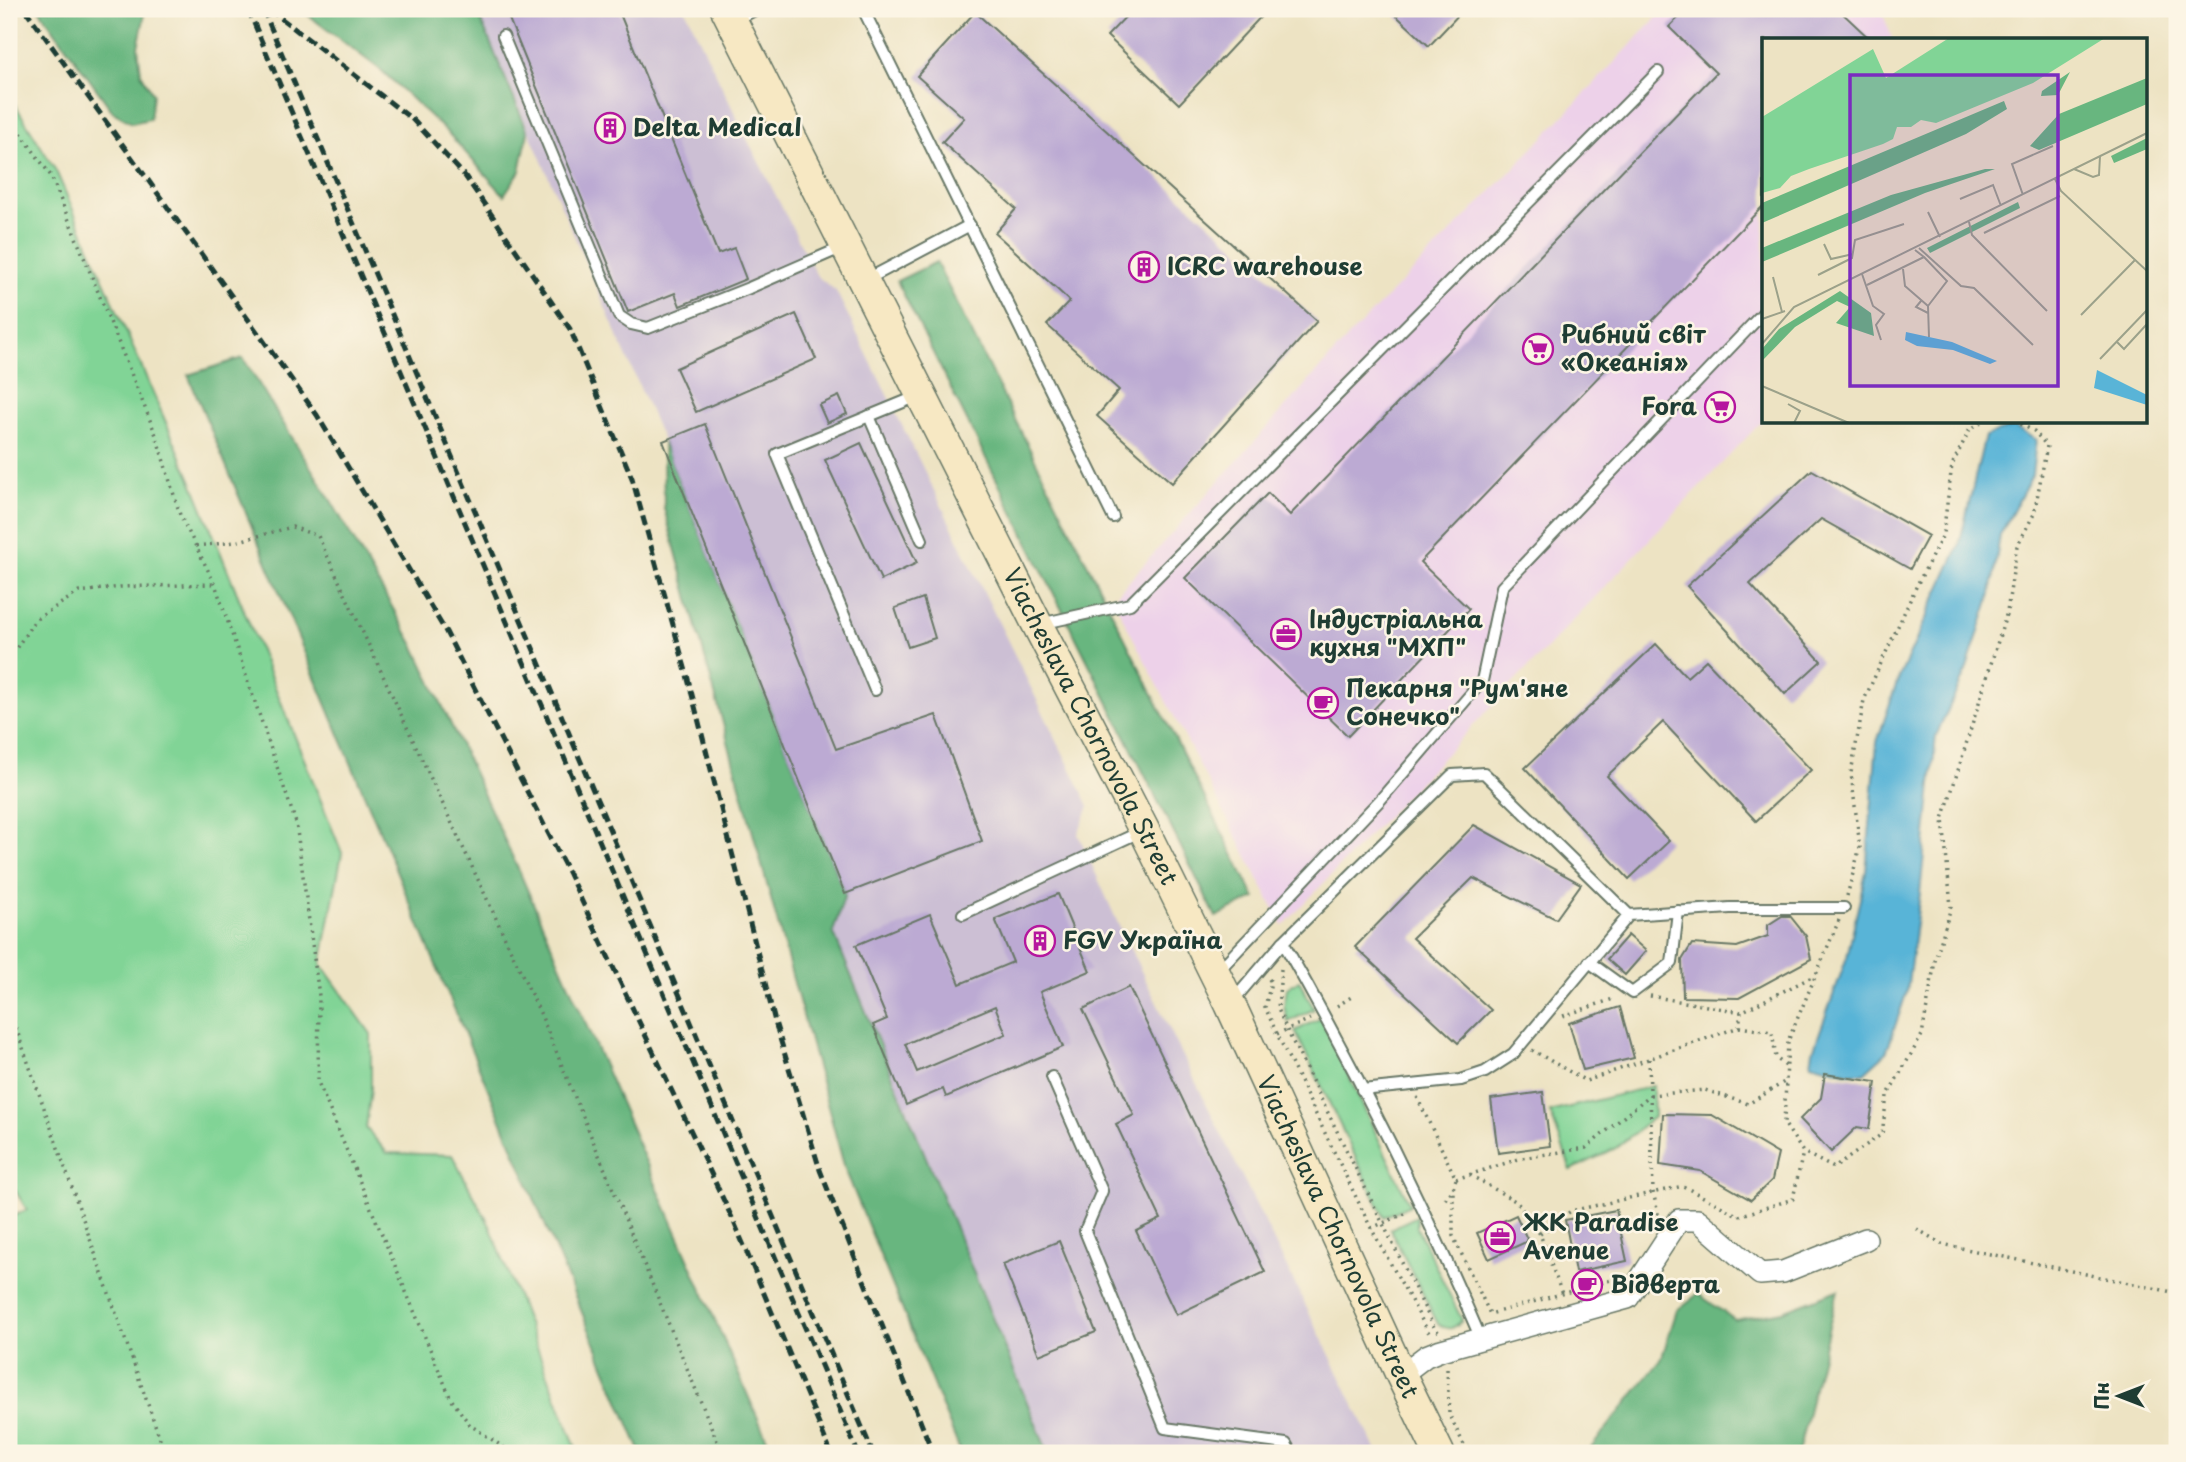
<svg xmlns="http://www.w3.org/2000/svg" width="2186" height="1462" font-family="'Playpen Sans',sans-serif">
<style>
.built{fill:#edd1e9}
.industrial{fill:#ccbfd4}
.green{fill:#81d496;stroke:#508865;stroke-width:2}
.forest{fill:#68b67f;stroke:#447a5a;stroke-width:2}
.water{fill:#59b4d7;stroke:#3c7886;stroke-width:2}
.building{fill:#bcaad3;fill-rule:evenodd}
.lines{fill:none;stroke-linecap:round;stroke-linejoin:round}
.service-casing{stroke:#677766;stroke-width:14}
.minor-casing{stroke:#677766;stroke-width:24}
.secondary-casing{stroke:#677766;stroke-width:33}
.path{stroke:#677766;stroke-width:3.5;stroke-dasharray:2 5;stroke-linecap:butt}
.service{stroke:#fff;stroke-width:10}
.minor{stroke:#fff;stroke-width:21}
.secondary{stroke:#f7e8c3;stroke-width:30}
.rail{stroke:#1f3d34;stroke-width:5;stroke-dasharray:10 5;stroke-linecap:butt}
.labels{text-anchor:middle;stroke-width:5;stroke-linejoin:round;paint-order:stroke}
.poi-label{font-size:24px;font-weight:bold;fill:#1f3d34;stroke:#fcf5e5;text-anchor:start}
.street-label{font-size:24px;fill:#1f3d34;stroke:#fcf5e5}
.inset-road{fill:none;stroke:#9ba18a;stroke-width:2}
.view{fill:#7b2cbf;fill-opacity:0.15;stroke:#7b2cbf;stroke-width:3.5}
.inset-edge{fill:none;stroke:#1f3d34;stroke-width:3.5}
</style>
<rect width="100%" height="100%" fill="#fcf5e5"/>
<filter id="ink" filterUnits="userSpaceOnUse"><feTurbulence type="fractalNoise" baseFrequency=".0143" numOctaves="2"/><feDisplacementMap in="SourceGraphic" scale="14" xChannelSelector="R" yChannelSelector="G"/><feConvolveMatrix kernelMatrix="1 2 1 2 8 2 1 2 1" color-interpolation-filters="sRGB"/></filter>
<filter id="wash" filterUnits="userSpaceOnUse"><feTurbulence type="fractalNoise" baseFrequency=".00686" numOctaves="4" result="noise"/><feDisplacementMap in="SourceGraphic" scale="28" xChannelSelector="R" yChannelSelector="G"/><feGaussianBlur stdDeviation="1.57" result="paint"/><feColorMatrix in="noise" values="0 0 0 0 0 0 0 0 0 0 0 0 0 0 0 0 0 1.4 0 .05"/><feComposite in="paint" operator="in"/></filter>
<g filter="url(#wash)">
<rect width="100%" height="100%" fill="#ede3c3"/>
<polygon class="built" points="1665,9 1881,9 1893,40 1764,40 1764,419 1283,926 1113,599 1351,334 1516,166"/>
<polygon class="industrial" points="476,9 685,9 745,135 817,276 836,291 1089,806 1078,834 1120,928 1378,1453 1048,1453 833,932 845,893 663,441"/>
<g class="green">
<polygon points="9,95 56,171 192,482 342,853 321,964 371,1034 371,1089 366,1128 387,1153 452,1155 490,1226 578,1453 9,1453 9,1218 27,1210 9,1180"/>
<polygon points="1299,980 1314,1009 1288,1022 1284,1006 1287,988"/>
<polygon points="1321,1018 1410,1205 1384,1217 1295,1031"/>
<polygon points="1653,1086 1654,1117 1616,1148 1571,1170 1550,1112"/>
<path d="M1417,1216V1228L1462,1320C1454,1329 1449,1331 1438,1324L1390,1229Z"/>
</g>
<g class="forest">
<polygon points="39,9 144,9 144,19 138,47 141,73 153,94 150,119 132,123 113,112"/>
<polygon points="300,9 476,9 528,132 520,171 504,195 448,133 382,71"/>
<polygon points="936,262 1255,898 1216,917 897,281"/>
<polygon points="243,358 330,499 415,647 520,873 773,1453 641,1453 188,375"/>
<polygon points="663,441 845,894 833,932 1048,1453 961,1453 845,1169 664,508"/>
<polygon points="1838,1290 1798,1453 1587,1453 1661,1360 1677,1310 1698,1294 1735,1320 1783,1311"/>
</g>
<polygon class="water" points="2014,427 2036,440 2032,476 2000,535 1991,594 1966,671 1936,736 1920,893 1907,991 1886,1053 1864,1073 1848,1073 1811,1063 1813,1051 1847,957 1866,871 1877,742 1897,682 1959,546 1985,436"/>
<g id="blocks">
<g class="building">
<polygon points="505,9 618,9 718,254 734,248 746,279 680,306 675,293 628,312"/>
<polygon points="1133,9 1268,9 1179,104 1107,36"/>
<polygon points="1389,9 1464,9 1429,46"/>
<polygon points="1687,9 1838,9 1871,40 1764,40 1764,205 1420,562 1469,609 1348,736 1185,578 1268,493 1290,515 1716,73 1669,27"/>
<polygon points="975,12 1317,321 1172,483 1097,416 1119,390 1047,325 1070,301 995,233 1016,209 942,142 964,118 917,76"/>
<polygon points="796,314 816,359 696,412 676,368"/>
<polygon points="839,396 847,414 827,423 819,405"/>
<polygon points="705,424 836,749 936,715 982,841 845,894 663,441"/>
<polygon points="861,443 917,563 881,580 825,460"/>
<polygon points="1812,470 1928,536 1910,569 1821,519 1750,584 1821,661 1785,694 1687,586"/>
<polygon points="923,598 935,638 908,647 895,608"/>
<polygon points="1656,644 1687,677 1706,660 1811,770 1756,821 1663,722 1607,776 1669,841 1629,879 1525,768"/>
<polygon points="1474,825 1581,884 1556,919 1473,878 1412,938 1491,1010 1458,1043 1355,947"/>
<path d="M1058,894L1090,971L1040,992L1063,1047L946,1097L943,1089L906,1105L873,1025L887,1019L856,945L930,914L960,984L1013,962L995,919ZM995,1006L1006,1034L917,1072L905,1044Z"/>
<polygon points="1782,916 1790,916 1806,936 1811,959 1739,998 1683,997 1682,960 1692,944 1737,947 1768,936 1768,925"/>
<polygon points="1628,935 1646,951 1625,975 1607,959"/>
<polygon points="1129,987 1265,1272 1176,1315 1136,1231 1161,1219 1116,1124 1134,1115 1083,1009"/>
<polygon points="1620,1007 1634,1058 1583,1070 1569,1023"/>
<polygon points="1825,1074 1876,1082 1869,1129 1857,1127 1831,1152 1800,1119 1821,1098"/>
<polygon points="1543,1092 1550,1146 1498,1153 1491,1099"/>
<polygon points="1663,1114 1712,1115 1778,1154 1772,1180 1751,1200 1700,1171 1660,1165"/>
<polygon points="1616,1210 1627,1261 1575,1272 1565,1220"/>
<polygon points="1516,1215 1528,1241 1489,1259 1477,1233"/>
<polygon points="1059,1241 1096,1332 1039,1355 1003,1264"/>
</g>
</g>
</g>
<g filter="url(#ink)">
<use href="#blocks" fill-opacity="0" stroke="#677766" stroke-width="2"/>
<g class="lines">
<g class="service-casing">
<g id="service">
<polyline points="863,9 1113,517"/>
<polyline points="734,21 756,9"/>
<polyline points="503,36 619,316 631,324 648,328 749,288 843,247"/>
<polyline points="864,281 970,225"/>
<polyline points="869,416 922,540"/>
<polyline points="1040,624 1130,604 1658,72"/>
<polyline points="875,690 777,454 918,396"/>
<polyline points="963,914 1142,831"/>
<polyline points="1283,942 1452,775 1484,773 1629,915"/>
<polyline points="1589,962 1632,993 1672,963 1678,911"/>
<polyline points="1218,971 1381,799 1482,681 1502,587 1764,312"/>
<path d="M1232,1002L1283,942C1356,1070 1423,1203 1481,1339"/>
<polyline points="1052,1077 1102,1191 1085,1231 1165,1428 1286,1444 1291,1453"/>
<polyline points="1362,1090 1461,1080 1485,1072 1513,1054 1629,915 1730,908 1844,908"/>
</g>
</g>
<g class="minor-casing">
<polyline id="minor" points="1401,1375 1426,1356 1441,1350 1628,1298 1679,1220 1698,1220 1760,1274 1783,1272 1866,1239"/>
</g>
<g class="secondary-casing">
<g id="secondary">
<path id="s1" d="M726,9L1037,624L1144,830L1230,1004L1401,1375L1439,1453"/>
</g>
</g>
<g class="path">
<polyline points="9,116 51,176 156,435 180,515 215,584 296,823 319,996 318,1082 451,1399 470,1425 512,1453"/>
<polyline points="196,546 235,542 292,527 318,536 541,1015 722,1453"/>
<polyline points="9,659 35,620 79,592 120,587 215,584"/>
<polyline points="1847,896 1860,847 1851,773 1864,700 1917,585 1943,535 1952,465 1970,429 1983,422"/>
<polyline points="1839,920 1788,1041 1784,1123 1803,1152 1834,1168 1882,1134 1887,1096 1922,1035 1935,961 1951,907 1943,819 2007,612 2017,546 2034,514 2047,446 2034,431 2016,422"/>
<polyline points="1281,969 1278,1009 1286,1028 1435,1329 1439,1332"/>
<polyline points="1269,979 1271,982 1265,1007 1277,1034 1371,1228 1429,1333"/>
<polyline points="1650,996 1741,1012"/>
<polyline points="1337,1006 1353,996"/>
<polyline points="9,1008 165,1453"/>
<polyline points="1563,1016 1616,998"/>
<polyline points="1739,1027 1772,1032 1776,1058 1787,1067"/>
<polyline points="1277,1034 1310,1019"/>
<polyline points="1532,1050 1586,1081 1739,1027 1741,1012 1814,976"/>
<polyline points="1649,1059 1653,1192 1658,1213 1656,1217"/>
<polyline points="1417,1097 1456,1179 1453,1189 1453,1236 1490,1314 1618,1278"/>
<polyline points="1470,1175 1517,1202 1540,1234 1562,1294"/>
<polyline points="1456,1179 1522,1158 1586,1148 1650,1095 1705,1090 1748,1104 1786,1081"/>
<polyline points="1445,1199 1453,1190"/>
<polyline points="1371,1228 1407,1213"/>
<polyline points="1917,1229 1942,1244 2177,1293"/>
<polyline points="1540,1234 1571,1211 1683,1186 1739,1216 1793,1199 1803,1152"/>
<polyline points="1447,1369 1449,1414 1468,1453"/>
</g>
<use href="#service" class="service"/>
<use href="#minor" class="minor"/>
<use href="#secondary" class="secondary"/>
<g class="rail">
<polyline points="25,9 317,415 446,632 568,872 734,1222 831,1453"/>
<polyline points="248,9 858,1453"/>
<polyline points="263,9 873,1453"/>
<polyline points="269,9 413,120 465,176 570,329 632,478 687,675 775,1022 820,1170 933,1453"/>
</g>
</g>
</g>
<defs>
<g id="building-ring" transform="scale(1.575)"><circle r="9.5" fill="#fcf5e5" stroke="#b5179e" stroke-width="1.5"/><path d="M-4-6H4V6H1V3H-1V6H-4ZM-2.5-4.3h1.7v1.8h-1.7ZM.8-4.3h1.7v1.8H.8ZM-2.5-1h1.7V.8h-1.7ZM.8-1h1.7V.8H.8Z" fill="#b5179e"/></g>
<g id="supermarket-ring" transform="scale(1.575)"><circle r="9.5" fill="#fcf5e5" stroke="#b5179e" stroke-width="1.5"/><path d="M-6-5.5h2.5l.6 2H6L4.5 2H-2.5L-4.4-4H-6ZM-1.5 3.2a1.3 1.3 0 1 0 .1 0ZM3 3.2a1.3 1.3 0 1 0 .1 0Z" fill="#b5179e"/></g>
<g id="office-ring" transform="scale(1.575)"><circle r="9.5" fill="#fcf5e5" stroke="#b5179e" stroke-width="1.5"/><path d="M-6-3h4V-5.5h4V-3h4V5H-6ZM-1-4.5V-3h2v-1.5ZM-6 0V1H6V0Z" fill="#b5179e"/></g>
<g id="cafe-ring" transform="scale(1.575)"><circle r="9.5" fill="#fcf5e5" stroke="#b5179e" stroke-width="1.5"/><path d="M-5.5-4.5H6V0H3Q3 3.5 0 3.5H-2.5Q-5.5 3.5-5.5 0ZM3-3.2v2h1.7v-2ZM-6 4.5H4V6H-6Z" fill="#b5179e"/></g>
</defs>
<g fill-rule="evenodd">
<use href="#building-ring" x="610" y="128"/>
<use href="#building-ring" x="1144" y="267"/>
<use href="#supermarket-ring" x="1538" y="349"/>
<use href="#supermarket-ring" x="1720" y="407"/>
<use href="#office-ring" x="1286" y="634"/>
<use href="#cafe-ring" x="1323" y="703"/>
<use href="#building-ring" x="1040" y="941"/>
<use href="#office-ring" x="1500" y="1237"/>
<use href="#cafe-ring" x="1587" y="1285"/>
</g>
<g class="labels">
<g class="poi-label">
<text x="633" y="136">Delta Medical</text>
<text x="1167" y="275">ICRC warehouse</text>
<text x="1561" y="343">Рибний світ<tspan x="1561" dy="28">«Океанія»</tspan></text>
<text x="1697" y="415" text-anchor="end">Fora</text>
<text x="1309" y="628">Індустріальна<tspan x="1309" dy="28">кухня "МХП"</tspan></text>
<text x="1346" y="697">Пекарня "Рум'яне<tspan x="1346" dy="28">Сонечко"</tspan></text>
<text x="1063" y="949">FGV Україна</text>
<text x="1523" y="1231">ЖК Paradise<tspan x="1523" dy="28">Avenue</tspan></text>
<text x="1610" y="1293">Відверта</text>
</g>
<g class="street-label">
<text dy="8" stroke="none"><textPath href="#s1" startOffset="805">Viacheslava Chornovola Street</textPath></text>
<text dy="8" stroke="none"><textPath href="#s1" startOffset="1372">Viacheslava Chornovola Street</textPath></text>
</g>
</g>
<g transform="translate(1762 38)">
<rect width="385" height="385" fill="#ede3c3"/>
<path d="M187,0H343L271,45L174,85L159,82L149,89H135L131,101L121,106L47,131L29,138L18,150L0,155V79L111,11L124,40Z" fill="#81d496"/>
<path d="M308,34L296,57L279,58L280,53ZM385,40V66L277,112L268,108L297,76ZM242,63L245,71L204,96L0,185V165ZM385,100V111L352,125L349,118ZM223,131H233L163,155L0,224V210L129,157ZM256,164L258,170L168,215L165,210ZM78,253L109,275L112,298L74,285L88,269L75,263L33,289L0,323V311L17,291Z" fill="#68b67f"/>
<path d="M144,294L190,304L235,323L228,326L191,312L155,308L143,302ZM335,332L385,357V367L332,350Z" fill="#59b4d7"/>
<path class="inset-road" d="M312,131L331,139L337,137L338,118M293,141L299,153L385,233M261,157L250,126L291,108M198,161L231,147L239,168M166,174L178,199M207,184L210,197L285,273M222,195L298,158M62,206L69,221L91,216M157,210L199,248L212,250L271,307M162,219L185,243L166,268M141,231L143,248L166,268L167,299M100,236L111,268L122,276L114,287L119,302M56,237L90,220L93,202L142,186M11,239L20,274M105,247L162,219L153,212M159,263L154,269L166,275M319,277L373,222M0,281L23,273M355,304L362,311L385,286M0,306L32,269L385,95M338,321L385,272M0,348L87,385M26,366L38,373L32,385"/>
<path class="view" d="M88,37H296V348H88Z"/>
<rect width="385" height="385" class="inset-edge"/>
</g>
<rect width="2186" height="1462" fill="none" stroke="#fcf5e5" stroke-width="35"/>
<g transform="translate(2119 1396) rotate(270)" stroke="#fcf5e5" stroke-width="5" paint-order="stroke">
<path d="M0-5L12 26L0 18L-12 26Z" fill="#1f3d34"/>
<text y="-10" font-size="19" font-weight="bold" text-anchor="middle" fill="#1f3d34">Пн</text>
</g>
</svg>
